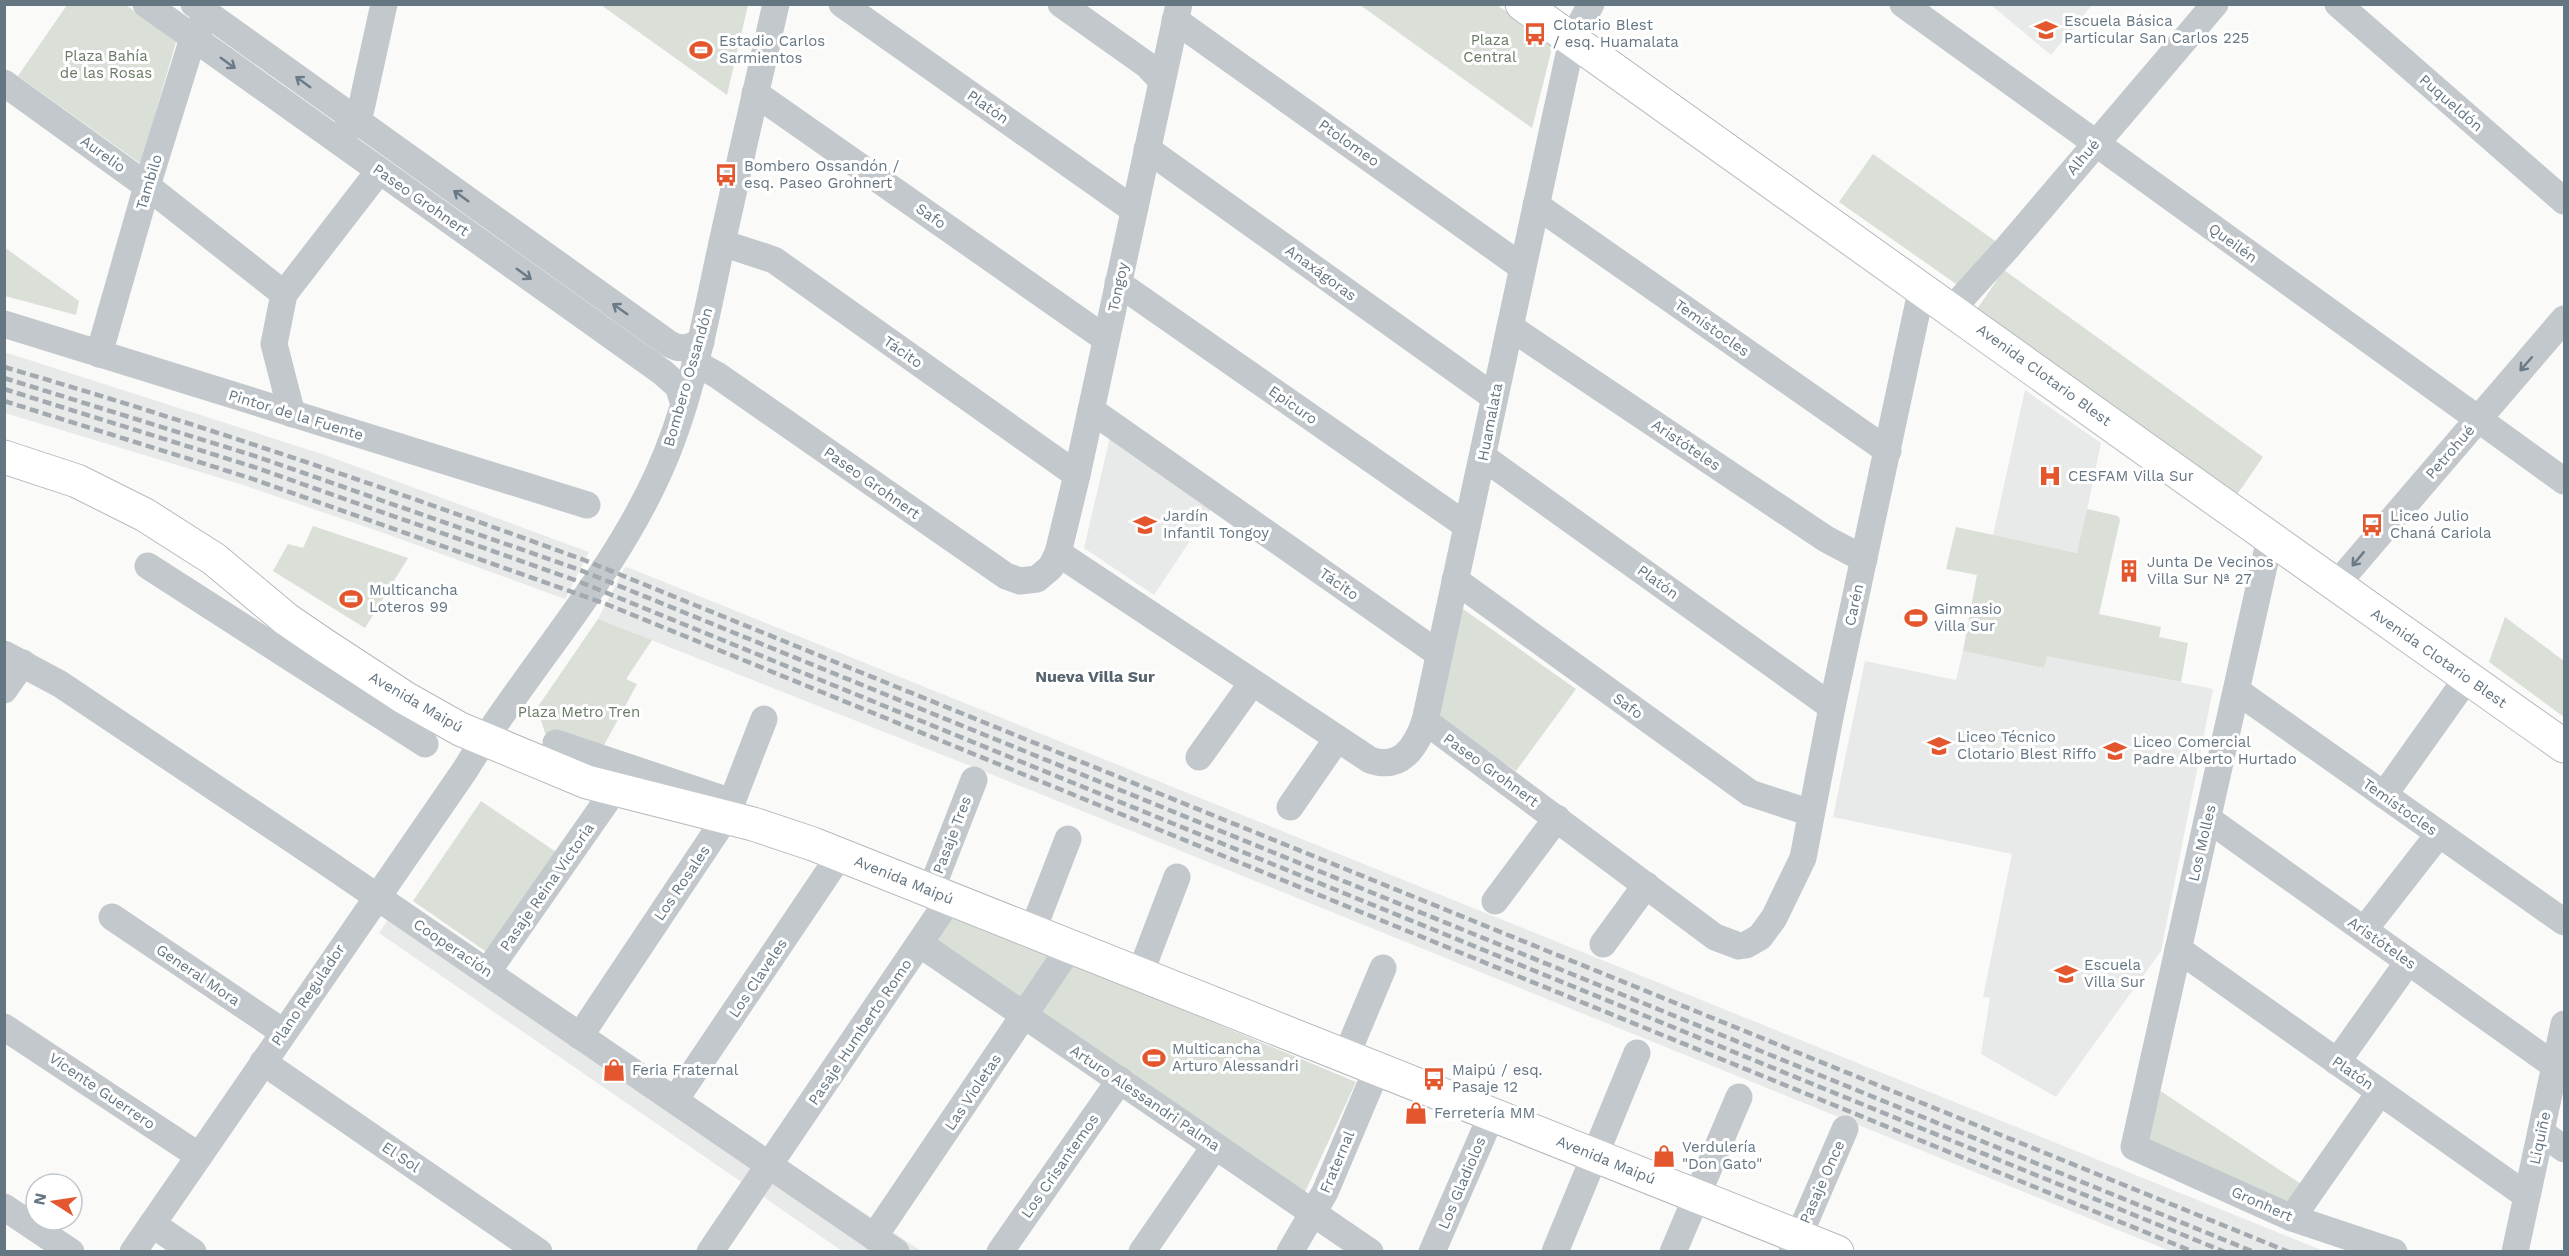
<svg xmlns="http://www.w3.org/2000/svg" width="2569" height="1256" font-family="'Work Sans',sans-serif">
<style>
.built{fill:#e8e9e9}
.green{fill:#dadfd7}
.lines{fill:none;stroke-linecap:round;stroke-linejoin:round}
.major-casing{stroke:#b5babe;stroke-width:35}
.minor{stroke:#c3c8cc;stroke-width:27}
.major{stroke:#fff;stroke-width:33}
.rail{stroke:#a2aab0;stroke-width:4.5;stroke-dasharray:9 4.5;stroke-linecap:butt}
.oneway{stroke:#6a7a87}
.labels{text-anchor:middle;stroke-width:6;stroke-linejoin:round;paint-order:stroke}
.poi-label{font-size:15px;fill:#657683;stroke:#fff;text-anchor:start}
.park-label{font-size:15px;fill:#687a64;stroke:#fff}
.street-label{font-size:15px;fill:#657683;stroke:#fff}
.neighbourhood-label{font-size:16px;font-weight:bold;fill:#57646e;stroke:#fff}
</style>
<rect width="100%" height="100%" fill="#fafaf8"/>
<g class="built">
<polygon points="1991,5 2092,5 2051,55"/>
<polygon points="4,352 325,455 589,552 565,599 378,531 240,484 5,413"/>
<polygon points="2025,390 2101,443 2078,553 1993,535"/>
<polygon points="1111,433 1215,503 1154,595 1084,548"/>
<polygon points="625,567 632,569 2324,1251 2170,1251 983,771 598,619"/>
<polygon points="1963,651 2044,668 2046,655 2213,689 2161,951 2056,1097 1981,1054 1990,998 1983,997 2012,854 1833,817 1865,661 1956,680"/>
<polygon points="400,902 921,1251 842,1251 379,933"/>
</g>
<g class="green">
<polygon points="67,5 126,5 176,42 141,164 18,76"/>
<polygon points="601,5 748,5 727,95"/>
<polygon points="1360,5 1497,5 1553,44 1532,128"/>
<polygon points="1873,154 1998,243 1959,286 1839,202"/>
<polygon points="4,247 79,301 76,315 5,296"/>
<polygon points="2004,270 2263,457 2236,496 1977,309"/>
<polygon points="2087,509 2118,516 2120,520 2099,614 2161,627 2159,637 2188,643 2181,682 2047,656 2044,668 1963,651 1977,575 1946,569 1956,527 2077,553"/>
<polygon points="313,526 408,558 365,628 273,571 288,544 303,548"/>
<polygon points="1463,609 1576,689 1516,771 1437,719 1456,613"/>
<polygon points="2505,617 2564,661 2564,717 2489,662"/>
<polygon points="598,619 652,640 626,679 637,684 595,762 548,742 537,708"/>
<polygon points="481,801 556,852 488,953 413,901"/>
<polygon points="951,911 1059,955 1023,1005 928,944"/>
<polygon points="1066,961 1356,1082 1305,1192 1035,1017"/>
<polygon points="2159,1090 2304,1186 2291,1205 2145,1143"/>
</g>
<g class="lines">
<g class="major-casing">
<g id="major">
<path d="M1522,4C1870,251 2215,501 2564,746"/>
<polyline points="4,457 77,481 145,515 214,559 286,619 324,645 405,698 460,729 587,782 753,824 813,844 1837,1252"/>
</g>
</g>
<g class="minor">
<polyline points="146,4 662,372 678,386 684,404"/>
<path d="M194,4L668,343C680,351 688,348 701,342"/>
<polyline points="842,4 1134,210"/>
<polyline points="1061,4 1147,65 1162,81"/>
<polyline points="1903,4 2564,481"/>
<polyline points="2338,4 2564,201"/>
<polyline points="1175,20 1522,267"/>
<polyline points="4,83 147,186 284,294"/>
<polyline points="755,93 1106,339"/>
<polyline points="344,133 361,109 384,4"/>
<polyline points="1147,149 1494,397"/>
<polyline points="1536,205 1888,451"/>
<polyline points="722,243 774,260 1077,475"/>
<polyline points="1118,283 1467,526"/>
<polyline points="1952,309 2008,247 2215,4"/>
<polyline points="4,324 587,505"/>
<polyline points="1510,327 1826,539 1864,559"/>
<polyline points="99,354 147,186 193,38 202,24"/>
<polyline points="695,363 717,375 1006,576 1020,581 1037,579 1051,567 1058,553 1077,475 1179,4"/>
<polyline points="1091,410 1439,654"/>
<polyline points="292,414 274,344 284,294 379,171"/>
<polyline points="1483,457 1832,707"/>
<polyline points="2270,539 2134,1147 2292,1218 2394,1252"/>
<path d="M1058,553L1370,760C1401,771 1416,747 1425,721L1572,40L1591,4"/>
<polyline points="148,566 425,744"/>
<polyline points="1455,580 1750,793 1811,813"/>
<polyline points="2336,585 2564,319"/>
<polyline points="4,654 60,684 326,862 896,1252"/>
<polyline points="4,690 23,663"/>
<polyline points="2237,691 2564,922"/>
<polyline points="1425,721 1715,937 1739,946 1746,945 1760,937 1774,918 1803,858 1832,707 1922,287"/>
<polyline points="556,743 732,802"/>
<polyline points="1199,757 1252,683"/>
<polyline points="2384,795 2467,678"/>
<polyline points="1290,807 1337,739"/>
<polyline points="2208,819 2555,1066"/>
<polyline points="931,890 974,780"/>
<polyline points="1495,901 1557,818"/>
<polyline points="112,917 283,1032"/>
<polyline points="2364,930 2439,834"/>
<polyline points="1032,932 1068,839"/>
<polyline points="920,944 1370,1252"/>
<polyline points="1603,944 1646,885"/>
<polyline points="2178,949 2527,1196"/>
<polyline points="488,971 606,802"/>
<polyline points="1140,974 1177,877"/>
<polyline points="4,1027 199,1156"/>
<polyline points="580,1036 726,817 764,719"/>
<polyline points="1346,1056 1383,968"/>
<polyline points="263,1062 539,1252"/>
<polyline points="2337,1062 2408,962"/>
<polyline points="675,1100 840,855"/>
<polyline points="2541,1132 2564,1149"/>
<polyline points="4,1207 71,1252"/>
<polyline points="2292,1218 2380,1092"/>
<polyline points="152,1224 193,1252"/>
<polyline points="874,1237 1070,947"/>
<path d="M133,1252L465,770C526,670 609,582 658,474C690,404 704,327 720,252C738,169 757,87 776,4"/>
<polyline points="710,1252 950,898"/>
<polyline points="1000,1252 1120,1080"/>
<polyline points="1142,1252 1215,1146"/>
<polyline points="1290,1252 1325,1192 1377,1069"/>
<polyline points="1432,1252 1492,1114"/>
<polyline points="1555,1252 1637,1053"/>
<polyline points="1673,1252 1739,1097"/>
<polyline points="1792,1252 1845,1129"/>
<polyline points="2515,1252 2564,1024"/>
</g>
<use href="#major" class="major"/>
<g class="rail">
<path d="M4,367C200,424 393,490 584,560L2289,1252"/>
<polyline points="4,378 258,457 580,570 2254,1252"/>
<polyline points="4,389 254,467 575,580 2225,1252"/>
<polyline points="4,401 250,478 606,604 2194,1252"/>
</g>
</g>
<defs><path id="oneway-shaft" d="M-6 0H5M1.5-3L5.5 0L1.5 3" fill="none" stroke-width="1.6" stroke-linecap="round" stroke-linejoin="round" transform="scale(1.5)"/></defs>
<g class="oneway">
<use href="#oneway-shaft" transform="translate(228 63) rotate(36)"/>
<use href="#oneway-shaft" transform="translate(303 82) rotate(-144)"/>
<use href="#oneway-shaft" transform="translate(461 196) rotate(-144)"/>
<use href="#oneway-shaft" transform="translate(524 274) rotate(36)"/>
<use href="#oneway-shaft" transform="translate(620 309) rotate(-145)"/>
<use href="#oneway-shaft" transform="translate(2526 364) rotate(131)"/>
<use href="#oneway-shaft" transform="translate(2358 559) rotate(130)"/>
</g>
<defs>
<g id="school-bare" transform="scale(1.8)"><path d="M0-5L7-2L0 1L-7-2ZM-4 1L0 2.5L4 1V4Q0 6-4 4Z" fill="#e4572e" stroke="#fff" stroke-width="2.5" paint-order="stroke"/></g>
<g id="bus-bare" transform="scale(1.8)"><path d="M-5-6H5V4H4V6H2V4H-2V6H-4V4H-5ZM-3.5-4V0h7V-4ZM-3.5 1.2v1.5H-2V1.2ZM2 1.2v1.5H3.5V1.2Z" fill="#e4572e" stroke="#fff" stroke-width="2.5" paint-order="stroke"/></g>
<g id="stadium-bare" transform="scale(1.8)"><path d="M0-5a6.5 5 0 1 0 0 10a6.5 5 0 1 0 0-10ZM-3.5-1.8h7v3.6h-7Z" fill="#e4572e" stroke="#fff" stroke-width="2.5" paint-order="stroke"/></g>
<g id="hospital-bare" transform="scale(1.8)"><path d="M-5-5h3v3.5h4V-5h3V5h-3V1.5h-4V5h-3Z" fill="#e4572e" stroke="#fff" stroke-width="2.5" paint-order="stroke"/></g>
<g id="building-bare" transform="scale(1.8)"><path d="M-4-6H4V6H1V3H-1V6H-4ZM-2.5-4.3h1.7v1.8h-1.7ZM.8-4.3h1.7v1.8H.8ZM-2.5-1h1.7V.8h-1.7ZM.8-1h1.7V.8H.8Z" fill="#e4572e" stroke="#fff" stroke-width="2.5" paint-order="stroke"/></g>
<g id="shop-bare" transform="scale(1.8)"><path d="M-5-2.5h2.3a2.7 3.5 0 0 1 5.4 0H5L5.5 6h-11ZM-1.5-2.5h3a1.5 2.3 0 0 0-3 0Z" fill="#e4572e" stroke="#fff" stroke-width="2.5" paint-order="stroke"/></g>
</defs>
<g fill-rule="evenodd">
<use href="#school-bare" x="2046" y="30"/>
<use href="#bus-bare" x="1535" y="34"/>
<use href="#stadium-bare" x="701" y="50"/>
<use href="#bus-bare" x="726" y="175"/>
<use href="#hospital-bare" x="2050" y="476"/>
<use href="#school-bare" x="1145" y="525"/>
<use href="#bus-bare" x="2372" y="525"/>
<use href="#building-bare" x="2129" y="571"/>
<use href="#stadium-bare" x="351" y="599"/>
<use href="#stadium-bare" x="1916" y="618"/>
<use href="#school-bare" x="1939" y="746"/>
<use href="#school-bare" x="2115" y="751"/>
<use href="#school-bare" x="2066" y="974"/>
<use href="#stadium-bare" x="1154" y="1058"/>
<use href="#shop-bare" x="614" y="1070"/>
<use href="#bus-bare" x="1434" y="1079"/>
<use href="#shop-bare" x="1416" y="1113"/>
<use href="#shop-bare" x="1664" y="1156"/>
</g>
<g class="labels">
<g class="poi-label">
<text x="2064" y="26">Escuela Básica<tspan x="2064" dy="17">Particular San Carlos 225</tspan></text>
<text x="1553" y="30">Clotario Blest<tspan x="1553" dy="17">/ esq. Huamalata</tspan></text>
<text x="719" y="46">Estadio Carlos<tspan x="719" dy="17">Sarmientos</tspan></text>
<text x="744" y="171">Bombero Ossandón /<tspan x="744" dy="17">esq. Paseo Grohnert</tspan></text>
<text x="2068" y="481">CESFAM Villa Sur</text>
<text x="1163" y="521">Jardín<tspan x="1163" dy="17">Infantil Tongoy</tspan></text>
<text x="2390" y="521">Liceo Julio<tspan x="2390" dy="17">Chaná Cariola</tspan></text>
<text x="2147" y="567">Junta De Vecinos<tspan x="2147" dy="17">Villa Sur Nª 27</tspan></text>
<text x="369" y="595">Multicancha<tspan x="369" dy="17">Loteros 99</tspan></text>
<text x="1934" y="614">Gimnasio<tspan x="1934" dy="17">Villa Sur</tspan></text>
<text x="1957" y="742">Liceo Técnico<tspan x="1957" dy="17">Clotario Blest Riffo</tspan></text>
<text x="2133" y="747">Liceo Comercial<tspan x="2133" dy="17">Padre Alberto Hurtado</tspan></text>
<text x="2084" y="970">Escuela<tspan x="2084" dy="17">Villa Sur</tspan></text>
<text x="1172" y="1054">Multicancha<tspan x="1172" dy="17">Arturo Alessandri</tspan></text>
<text x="632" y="1075">Feria Fraternal</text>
<text x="1452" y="1075">Maipú / esq.<tspan x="1452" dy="17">Pasaje 12</tspan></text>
<text x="1434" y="1118">Ferretería MM</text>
<text x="1682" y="1152">Verdulería<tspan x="1682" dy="17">"Don Gato"</tspan></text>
</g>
<g class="park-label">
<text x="1490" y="45">Plaza<tspan x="1490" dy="17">Central</tspan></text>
<text x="106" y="61">Plaza Bahía<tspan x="106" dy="17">de las Rosas</tspan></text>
<text x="579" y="717">Plaza Metro Tren</text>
</g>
<g class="street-label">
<text transform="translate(2451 103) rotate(41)" y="5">Puqueldón</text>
<text transform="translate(988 107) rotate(35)" y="5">Platón</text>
<text transform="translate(1349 143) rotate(35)" y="5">Ptolomeo</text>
<text transform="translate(103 154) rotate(36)" y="5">Aurelio</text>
<text transform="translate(2083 157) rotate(-50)" y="5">Alhué</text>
<text transform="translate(149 182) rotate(-73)" y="5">Tambilo</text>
<text transform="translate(421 200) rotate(35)" y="5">Paseo Grohnert</text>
<text transform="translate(931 216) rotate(35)" y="5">Safo</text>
<text transform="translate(2233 243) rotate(36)" y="5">Queilén</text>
<text transform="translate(1321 273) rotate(36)" y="5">Anaxágoras</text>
<text transform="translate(1118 287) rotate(-78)" y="5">Tongoy</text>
<text transform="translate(1712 328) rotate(35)" y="5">Temístocles</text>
<text transform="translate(903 352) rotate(35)" y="5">Tácito</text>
<text transform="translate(2044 375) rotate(36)" y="5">Avenida Clotario Blest</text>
<text transform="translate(688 377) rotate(-74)" y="5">Bombero Ossandón</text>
<text transform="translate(1293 405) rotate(35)" y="5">Epicuro</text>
<text transform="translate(296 415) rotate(17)" y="5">Pintor de la Fuente</text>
<text transform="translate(1490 422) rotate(-79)" y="5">Huamalata</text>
<text transform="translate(1686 445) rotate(34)" y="5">Aristóteles</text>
<text transform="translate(2450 452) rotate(-49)" y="5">Petrohué</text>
<text transform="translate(872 483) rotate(35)" y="5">Paseo Grohnert</text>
<text transform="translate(1658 582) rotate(36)" y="5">Platón</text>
<text transform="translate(1339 584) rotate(35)" y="5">Tácito</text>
<text transform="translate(1854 605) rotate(-78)" y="5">Carén</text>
<text transform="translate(2439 658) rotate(35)" y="5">Avenida Clotario Blest</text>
<text transform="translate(416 702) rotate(30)" y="5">Avenida Maipú</text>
<text transform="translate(1628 706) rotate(36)" y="5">Safo</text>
<text transform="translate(1491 770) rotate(36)" y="5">Paseo Grohnert</text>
<text transform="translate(2400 807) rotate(35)" y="5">Temístocles</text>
<text transform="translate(952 835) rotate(-69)" y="5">Pasaje Tres</text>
<text transform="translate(2202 843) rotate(-77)" y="5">Los Molles</text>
<text transform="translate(904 880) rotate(22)" y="5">Avenida Maipú</text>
<text transform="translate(682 883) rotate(-56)" y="5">Los Rosales</text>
<text transform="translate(547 887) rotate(-55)" y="5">Pasaje Reina Victoria</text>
<text transform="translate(2382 943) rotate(35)" y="5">Aristóteles</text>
<text transform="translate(453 948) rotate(34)" y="5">Cooperación</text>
<text transform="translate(198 975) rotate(34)" y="5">General Mora</text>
<text transform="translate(758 978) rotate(-56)" y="5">Los Claveles</text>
<text transform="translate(308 995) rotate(-56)" y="5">Plano Regulador</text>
<text transform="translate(860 1032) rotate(-56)" y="5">Pasaje Humberto Romo</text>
<text transform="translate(2353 1073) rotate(35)" y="5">Platón</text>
<text transform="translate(102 1091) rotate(34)" y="5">Vicente Guerrero</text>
<text transform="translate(973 1092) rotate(-56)" y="5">Las Violetas</text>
<text transform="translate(1145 1098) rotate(34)" y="5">Arturo Alessandri Palma</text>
<text transform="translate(2540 1138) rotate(-78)" y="5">Liquiñe</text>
<text transform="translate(401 1157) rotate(34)" y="5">El Sol</text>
<text transform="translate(1606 1160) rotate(22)" y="5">Avenida Maipú</text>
<text transform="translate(1337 1162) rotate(-67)" y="5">Fraternal</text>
<text transform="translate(1060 1166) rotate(-55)" y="5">Los Crisantemos</text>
<text transform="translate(1822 1182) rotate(-66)" y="5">Pasaje Once</text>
<text transform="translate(1462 1183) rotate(-67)" y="5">Los Gladiolos</text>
<text transform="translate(2262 1204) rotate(24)" y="5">Gronhert</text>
</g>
<g class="neighbourhood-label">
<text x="1095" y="682">Nueva Villa Sur</text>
</g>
</g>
<rect width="2569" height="1256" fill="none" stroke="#657683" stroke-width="12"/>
<g transform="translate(54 1202) rotate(282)"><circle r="28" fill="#ffffff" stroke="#c1c8cd" stroke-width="1.5"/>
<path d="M0-4.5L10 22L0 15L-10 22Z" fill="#e4572e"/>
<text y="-9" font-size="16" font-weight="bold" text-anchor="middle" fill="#657683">N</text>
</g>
</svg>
